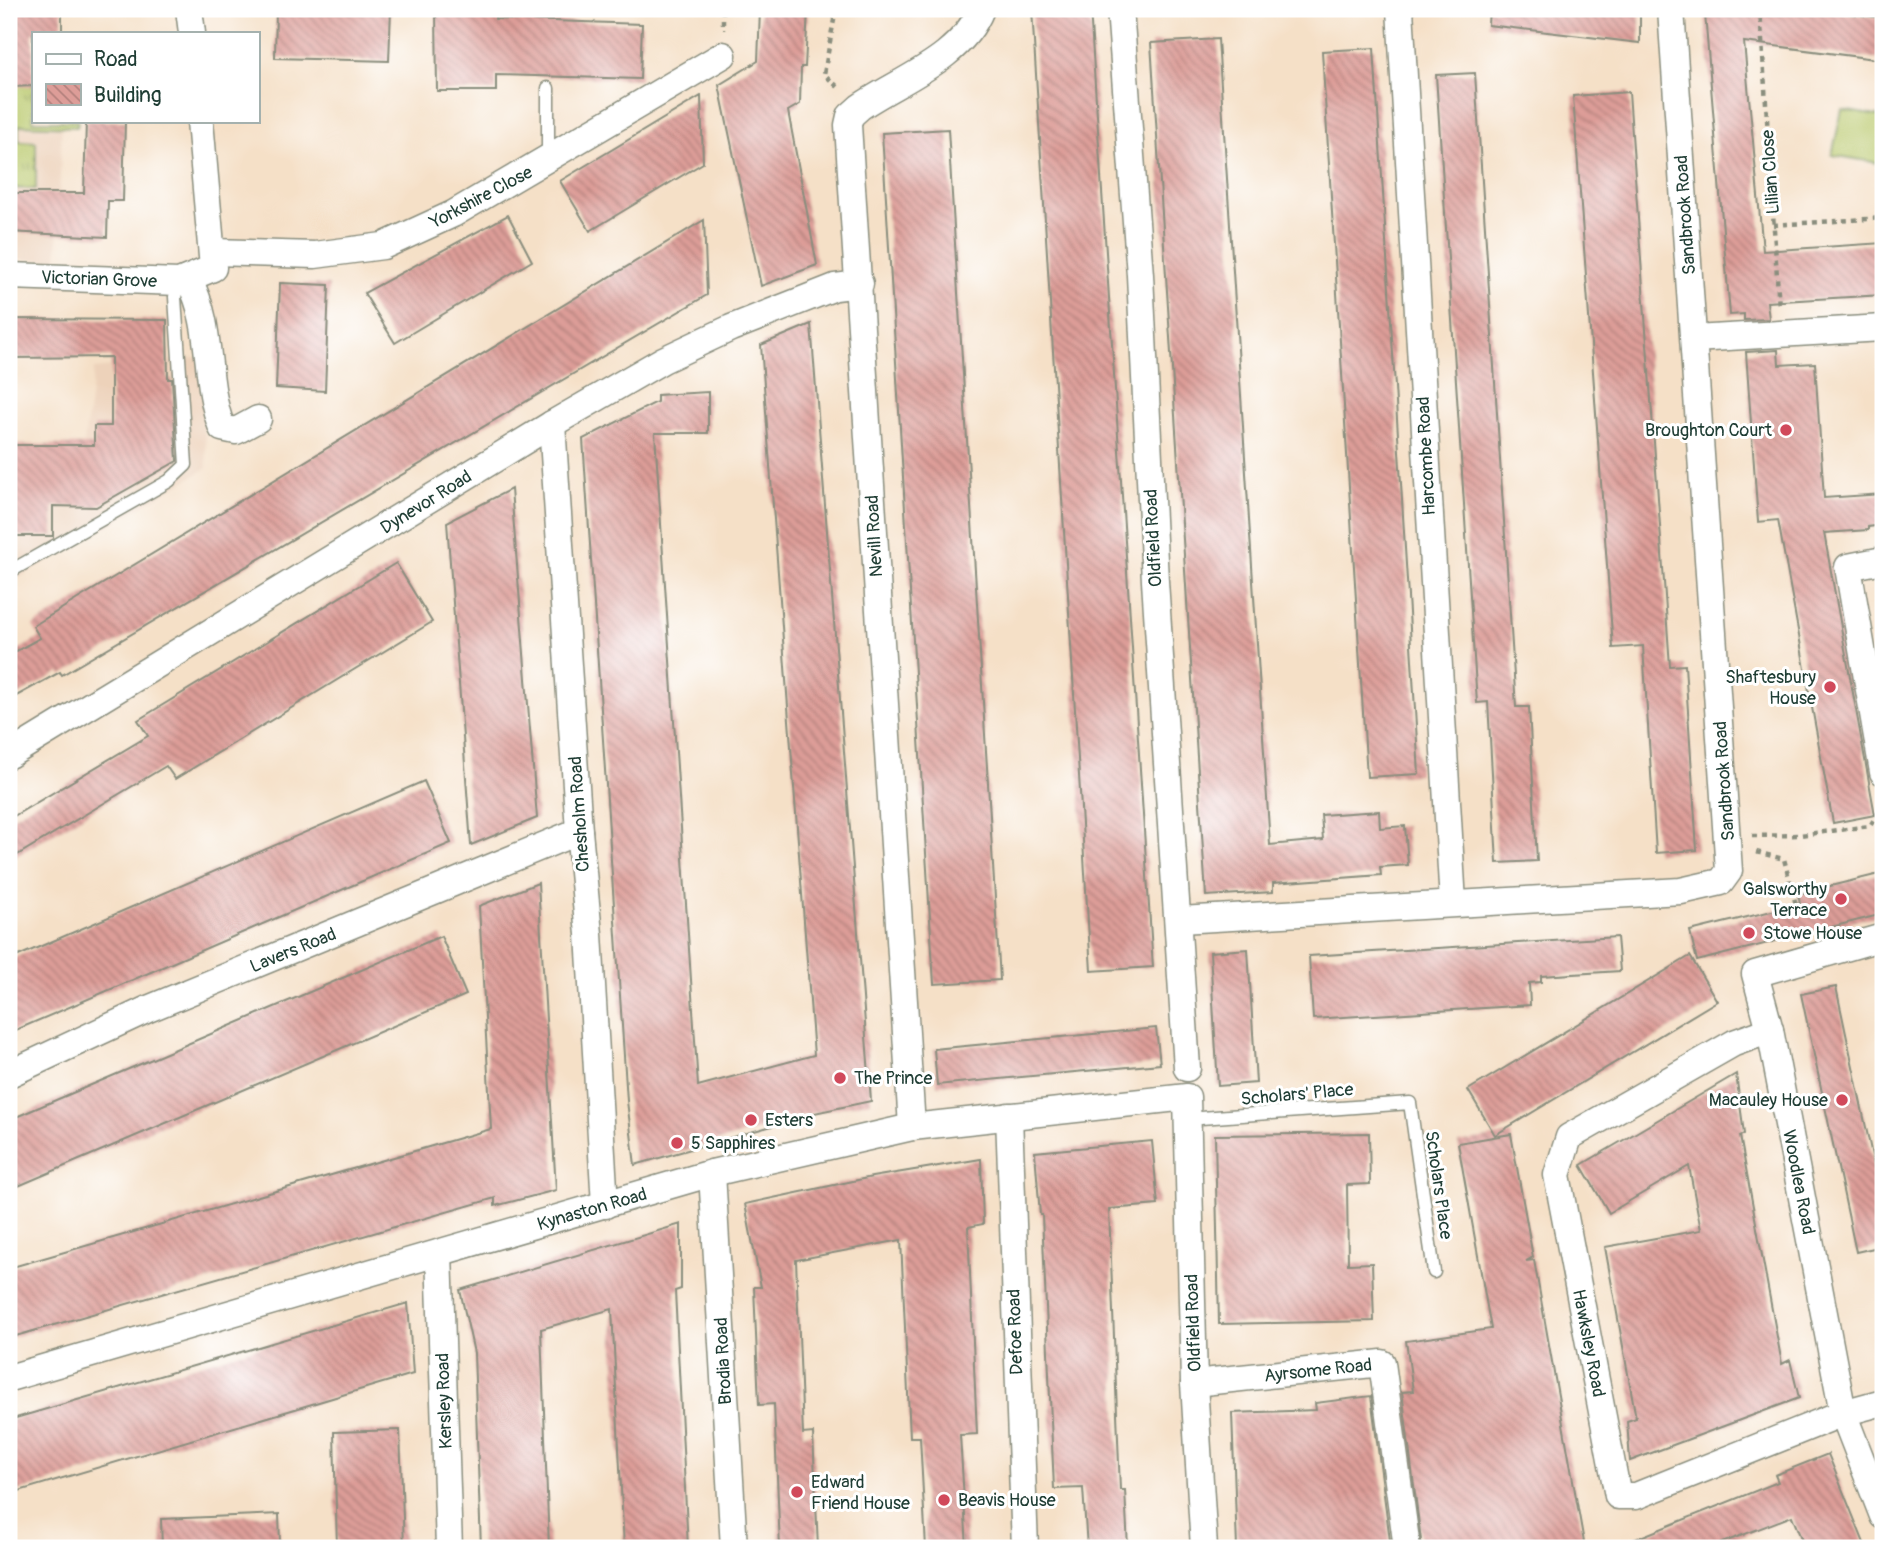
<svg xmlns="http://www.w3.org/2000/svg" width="1892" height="1557" font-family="Pangolin,sans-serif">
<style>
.built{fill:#edd2ba}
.grass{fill:url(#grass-tufts);stroke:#6c824e;stroke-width:2}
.green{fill:#b8c769;stroke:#6c824e;stroke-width:2}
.building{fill:url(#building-back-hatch)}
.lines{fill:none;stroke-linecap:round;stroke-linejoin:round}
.service-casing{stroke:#8a8e7e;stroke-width:15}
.minor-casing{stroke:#8a8e7e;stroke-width:29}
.path{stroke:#8a8e7e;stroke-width:4.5;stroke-dasharray:5 5;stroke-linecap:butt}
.service{stroke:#fff;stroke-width:12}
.minor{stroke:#fff;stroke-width:26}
.poi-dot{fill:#d1495b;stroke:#fff;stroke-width:2.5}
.labels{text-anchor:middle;stroke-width:6;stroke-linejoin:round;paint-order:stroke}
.street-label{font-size:18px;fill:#1f3d34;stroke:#fff}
.poi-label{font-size:18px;fill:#1f3d34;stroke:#fff;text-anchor:start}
</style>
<defs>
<pattern id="grass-tufts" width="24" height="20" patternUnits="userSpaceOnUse" patternTransform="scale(1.75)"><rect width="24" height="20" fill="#b8c769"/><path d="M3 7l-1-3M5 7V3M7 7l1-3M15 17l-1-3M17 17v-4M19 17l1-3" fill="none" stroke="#95a357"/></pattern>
<pattern id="building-back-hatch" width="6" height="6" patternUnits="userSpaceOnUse" patternTransform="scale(1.75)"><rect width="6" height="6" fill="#dd9d98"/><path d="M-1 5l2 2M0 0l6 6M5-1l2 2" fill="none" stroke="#b3817d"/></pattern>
</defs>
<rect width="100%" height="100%" fill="#fff"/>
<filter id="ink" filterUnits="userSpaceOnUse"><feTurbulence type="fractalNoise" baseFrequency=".0143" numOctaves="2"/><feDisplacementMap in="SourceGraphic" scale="14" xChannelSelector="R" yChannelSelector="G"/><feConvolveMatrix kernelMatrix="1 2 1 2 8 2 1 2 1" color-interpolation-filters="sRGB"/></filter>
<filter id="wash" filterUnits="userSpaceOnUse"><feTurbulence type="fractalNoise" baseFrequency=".00686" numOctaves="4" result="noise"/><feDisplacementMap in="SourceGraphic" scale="28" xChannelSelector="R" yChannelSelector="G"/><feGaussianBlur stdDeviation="1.57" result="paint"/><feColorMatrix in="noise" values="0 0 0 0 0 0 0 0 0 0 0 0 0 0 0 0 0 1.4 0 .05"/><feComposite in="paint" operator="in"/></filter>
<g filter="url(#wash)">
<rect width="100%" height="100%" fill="#f5e0c7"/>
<g class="built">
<polygon points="9,89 33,121 62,121 57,260 9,259"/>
<polygon points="200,357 207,468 9,584 9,443 84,444 94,369"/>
</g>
<polygon class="grass" points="33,83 33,121 78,121 77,127 19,125 19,141 36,142 36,189 9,188 9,84"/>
<polygon class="green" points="1842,110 1883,117 1879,163 1832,155"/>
<g id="blocks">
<g class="building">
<polygon points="10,9 62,9 62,33 33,33 33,86 12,87"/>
<polygon points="276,9 391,9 389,61 275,58"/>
<polygon points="436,9 495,9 495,19 642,24 640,79 496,75 496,91 437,91"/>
<polygon points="808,9 805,67 801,67 800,104 788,111 817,265 761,286 719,85 758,61 760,10"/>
<polygon points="1032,9 1090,9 1153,967 1091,971"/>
<polygon points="1489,9 1640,9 1640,43 1488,25"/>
<polygon points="1776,9 1816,9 1883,18 1883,60 1744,42 1763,251 1883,243 1883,295 1767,302 1769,319 1744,320 1744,314 1730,315 1705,14"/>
<polygon points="1218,39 1270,845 1323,840 1321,815 1379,811 1380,828 1405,826 1408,865 1380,867 1381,875 1273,883 1273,892 1206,896 1151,43"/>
<polygon points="1374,48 1419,774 1367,777 1322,51"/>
<polygon points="1475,73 1516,707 1529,707 1537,861 1497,863 1488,702 1477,703 1436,75"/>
<polygon points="1629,92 1670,666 1685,665 1697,850 1656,853 1643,646 1613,648 1573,96"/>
<polygon points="701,96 703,163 590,231 560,181"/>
<polygon points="86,121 125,121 123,201 108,201 107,237 9,232 9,193 84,193"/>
<polygon points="948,129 1000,980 934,984 882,133"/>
<polygon points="508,215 532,261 395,343 364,293"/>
<polygon points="704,220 707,295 62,675 60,672 9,700 9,655 40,638 33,626"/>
<polygon points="280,283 329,285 325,391 276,388"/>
<polygon points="9,319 167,320 168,379 172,379 177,461 96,507 53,506 53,536 9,536 9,445 94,445 94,426 111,426 111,357 9,358"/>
<polygon points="811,324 871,1101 772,1122 772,1126 635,1165 627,1101 583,439 657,402 657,395 708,392 708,433 655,433 698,1086 814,1055 761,345"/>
<polygon points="1778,350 1779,365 1815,363 1824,498 1883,494 1883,525 1868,527 1868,530 1824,533 1875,815 1833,823 1778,520 1758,522 1746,352"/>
<polygon points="511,489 537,818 471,845 447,522"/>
<polygon points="396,563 432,622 175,779 166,766 9,860 9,819 148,736 138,720"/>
<polygon points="424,781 451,843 9,1033 9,960"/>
<polygon points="1883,873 1883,914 1697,961 1690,931 1800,904 1798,894"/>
<polygon points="538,883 556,1190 495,1206 495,1198 9,1338 9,1268 491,1129 479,906"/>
<polygon points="441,936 466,995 9,1190 9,1120"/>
<polygon points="1617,937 1620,971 1541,976 1541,982 1529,983 1530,1005 1313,1019 1309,956"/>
<polygon points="1248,949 1256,1083 1218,1086 1210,952"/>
<polygon points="1690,956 1717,1001 1495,1135 1468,1090"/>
<polygon points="1836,987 1883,1207 1883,1246 1856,1252 1801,994"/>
<polygon points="1156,1028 1160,1064 937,1085 934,1049"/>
<polygon points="1736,1074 1744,1134 1740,1136 1782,1364 1790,1360 1799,1398 1630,1461 1627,1421 1636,1418 1605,1247 1701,1230 1689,1166 1609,1213 1581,1165"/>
<polygon points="1369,1133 1370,1184 1347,1185 1348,1264 1372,1263 1374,1321 1219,1324 1215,1135"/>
<polygon points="1511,1134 1533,1257 1526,1261 1534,1260 1585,1548 1422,1548 1402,1392 1413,1391 1406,1341 1491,1329 1458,1143"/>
<polygon points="1152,1141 1158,1205 1109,1209 1120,1490 1125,1490 1128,1548 1087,1548 1083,1488 1054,1489 1042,1215 1040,1215 1035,1152"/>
<polygon points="981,1159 983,1224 968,1227 977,1434 960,1435 967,1548 926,1548 920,1437 910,1437 901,1240 796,1260 803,1434 813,1433 818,1548 780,1548 774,1404 759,1405 754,1287 761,1287 745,1204 872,1177"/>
<polygon points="681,1224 681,1289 675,1291 688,1548 624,1548 612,1309 541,1329 549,1548 481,1548 474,1353 460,1290"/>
<polygon points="408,1303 413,1374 9,1494 9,1420"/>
<polygon points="1371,1396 1391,1548 1237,1548 1232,1413 1316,1410 1315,1403"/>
<polygon points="400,1430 404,1548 337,1548 334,1432"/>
<polygon points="1828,1454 1866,1548 1805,1548 1792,1516 1709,1548 1613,1548 1778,1482 1775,1475"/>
<polygon points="279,1514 280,1544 275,1544 276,1548 162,1548 161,1519"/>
</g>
</g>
</g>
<g filter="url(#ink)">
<use href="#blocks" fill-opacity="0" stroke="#8a8e7e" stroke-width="2"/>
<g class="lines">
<g class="service-casing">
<g id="service">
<polyline points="548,88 548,158"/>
<polyline points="9,572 169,481 186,465 175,297 179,282"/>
<polyline points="1187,1119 1410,1103 1434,1272"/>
</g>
</g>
<g class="minor-casing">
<g id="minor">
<polyline points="189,9 192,33"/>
<polyline points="1120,9 1140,275 1155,581 1187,1068"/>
<polyline points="1400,9 1453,903"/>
<polyline points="213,252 315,255 383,246 453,214 723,55"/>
<polyline points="9,276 179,282 213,268 200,121"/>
<path d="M189,280C214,327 203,379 222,428L236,431L258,419"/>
<polyline points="1694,339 1883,328"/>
<polyline points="552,424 579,831 589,934 605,1205"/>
<polyline points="1883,560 1848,567 1883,772"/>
<polyline points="9,755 552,424 663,360 731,328 835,287 860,284"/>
<polyline points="1180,920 1681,891 1721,882 1729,871 1671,9"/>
<polyline points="1883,937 1755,974 1770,1030 1843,1413 1883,1516"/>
<polyline points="1770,1030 1734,1043 1569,1137 1557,1175 1618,1496 1636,1496 1843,1413 1883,1402"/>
<polyline points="9,1074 148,1009 579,831"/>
<polyline points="1009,1116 1025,1548"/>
<path d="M912,1127L848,125L850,116L860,107C901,79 961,59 981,9"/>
<polyline points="712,1173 734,1548"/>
<polyline points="439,1253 449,1548"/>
<polyline points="9,1378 712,1173 912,1127 1187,1097 1194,1383 1204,1548"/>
<polyline points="1194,1383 1382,1363 1407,1548"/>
</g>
</g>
<g class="path">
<polyline points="723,9 723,30"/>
<polyline points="836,9 824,74 839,88"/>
<polyline points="1760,9 1779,308"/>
<polyline points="1773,225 1883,218"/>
<polyline points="1752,836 1800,835 1870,826 1883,805"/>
<polyline points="1756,852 1784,859 1796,905"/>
</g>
<use href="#service" class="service"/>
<use href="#minor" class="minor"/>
</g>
</g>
<g class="poi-dot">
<circle cx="1786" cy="430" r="7"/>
<circle cx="1830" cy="687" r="7"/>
<circle cx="1841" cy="899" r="7"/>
<circle cx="1749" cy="933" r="7"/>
<circle cx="840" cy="1078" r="7"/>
<circle cx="1842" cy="1100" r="7"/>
<circle cx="751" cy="1120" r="7"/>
<circle cx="677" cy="1143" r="7"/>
<circle cx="797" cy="1492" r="7"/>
<circle cx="944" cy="1500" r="7"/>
</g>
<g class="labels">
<g class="street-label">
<text transform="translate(1770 172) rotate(-94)" y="6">Lilian Close</text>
<text transform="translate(481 197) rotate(-28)" y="6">Yorkshire Close</text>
<text transform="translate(1685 215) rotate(-94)" y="6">Sandbrook Road</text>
<text transform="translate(99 279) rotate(2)" y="6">Victorian Grove</text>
<text transform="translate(1426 456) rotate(-93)" y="6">Harcombe Road</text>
<text transform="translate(426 502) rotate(-32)" y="6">Dynevor Road</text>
<text transform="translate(874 536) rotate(-93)" y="6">Nevill Road</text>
<text transform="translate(1153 538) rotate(-93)" y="6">Oldfield Road</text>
<text transform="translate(1724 781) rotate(-94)" y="6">Sandbrook Road</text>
<text transform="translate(579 814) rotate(-94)" y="6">Chesholm Road</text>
<text transform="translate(293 950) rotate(-22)" y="6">Lavers Road</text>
<text transform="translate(1297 1094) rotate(-5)" y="6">Scholars' Place</text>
<text transform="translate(1799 1182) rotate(79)" y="6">Woodlea Road</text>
<text transform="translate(1439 1185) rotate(82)" y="6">Scholars Place</text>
<text transform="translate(592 1209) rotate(-16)" y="6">Kynaston Road</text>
<text transform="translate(1193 1323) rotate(-92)" y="6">Oldfield Road</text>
<text transform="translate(1015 1332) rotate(-92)" y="6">Defoe Road</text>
<text transform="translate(1589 1343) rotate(79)" y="6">Hawksley Road</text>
<text transform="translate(723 1361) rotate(-93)" y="6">Brodia Road</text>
<text transform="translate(1318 1370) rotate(-6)" y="6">Ayrsome Road</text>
<text transform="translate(444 1401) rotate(-92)" y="6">Kersley Road</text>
</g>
<g class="poi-label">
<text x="1772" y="436" text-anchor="end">Broughton Court</text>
<text x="1816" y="683" text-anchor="end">Shaftesbury<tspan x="1816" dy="21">House</tspan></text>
<text x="1827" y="895" text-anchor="end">Galsworthy<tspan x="1827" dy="21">Terrace</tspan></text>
<text x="1763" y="939">Stowe House</text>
<text x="854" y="1084">The Prince</text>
<text x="1828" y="1106" text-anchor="end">Macauley House</text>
<text x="765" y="1126">Esters</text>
<text x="691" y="1149">5 Sapphires</text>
<text x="811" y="1488">Edward<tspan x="811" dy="21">Friend House</tspan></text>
<text x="958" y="1506">Beavis House</text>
</g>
</g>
<rect width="1892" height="1557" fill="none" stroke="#fff" stroke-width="35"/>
<rect x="32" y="32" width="228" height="91" fill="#ffffff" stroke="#a5b1ae" stroke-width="2"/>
<rect x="46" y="54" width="35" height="10" fill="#ffffff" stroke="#a5b1ae" stroke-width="2"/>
<text x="94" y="66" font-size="21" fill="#1f3d34">Road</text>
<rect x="46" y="84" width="35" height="21" fill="url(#building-back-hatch)" stroke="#a5b1ae" stroke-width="2"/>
<text x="94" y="102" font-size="21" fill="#1f3d34">Building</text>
</svg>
